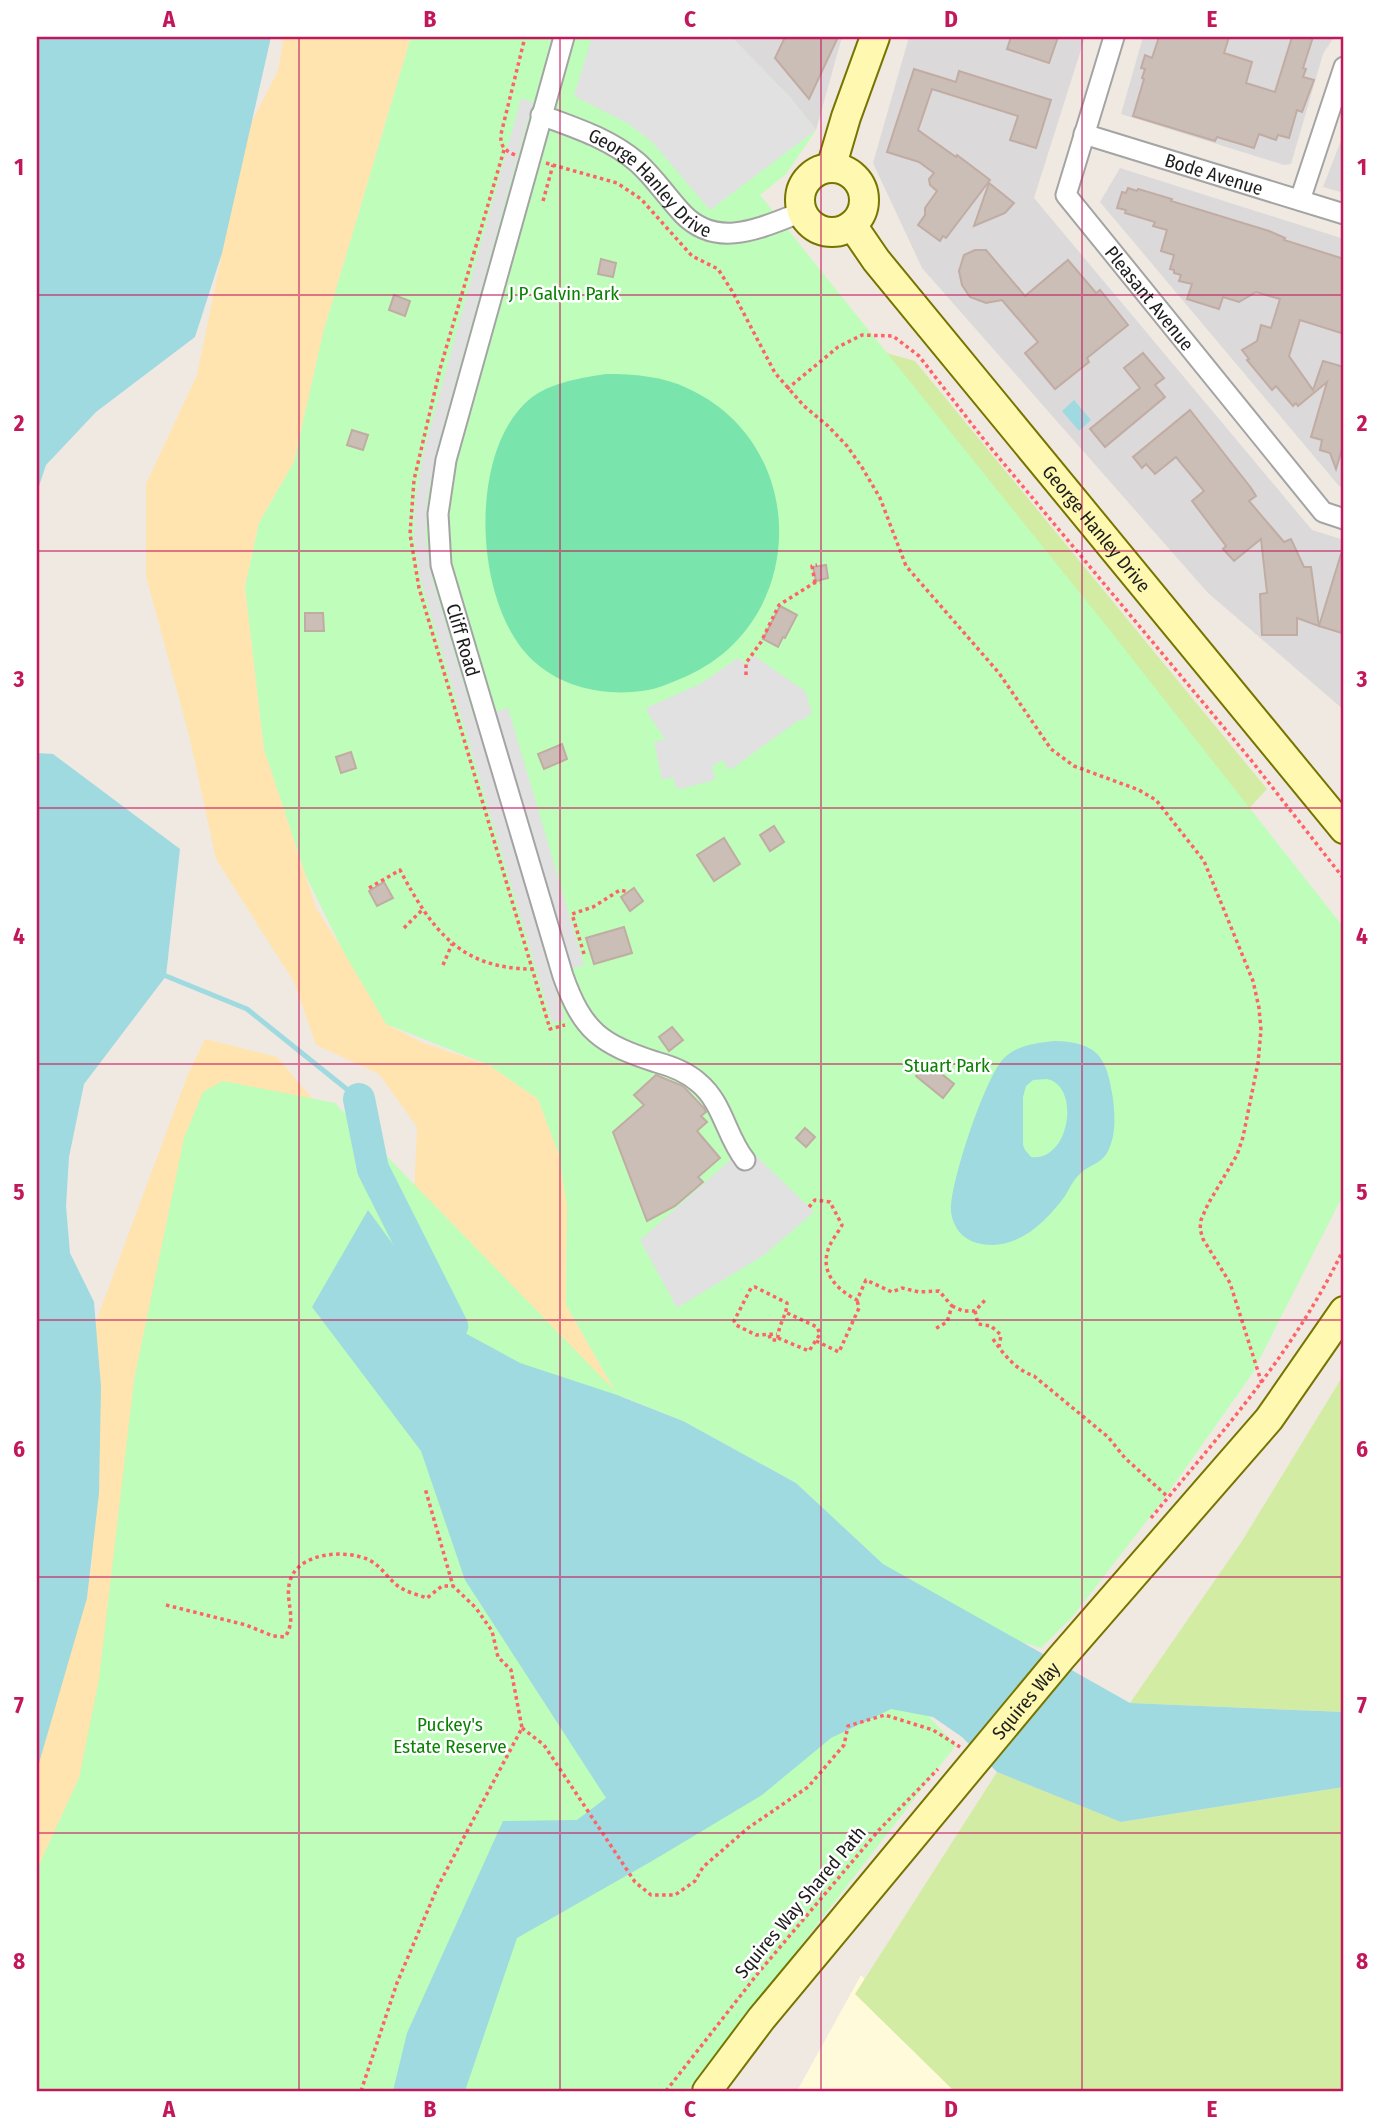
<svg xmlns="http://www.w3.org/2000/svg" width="1381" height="2128" font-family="'Fira Sans Condensed',sans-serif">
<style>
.residential{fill:#dbd9da}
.education{fill:#fffada}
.grass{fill:#d2eda3}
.sand{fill:#ffe4af}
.park{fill:#befdba}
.pitch{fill:#79e4ac}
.parking{fill:#e1e1e1}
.water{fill:#9edae0;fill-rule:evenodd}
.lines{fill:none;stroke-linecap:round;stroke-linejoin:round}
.stream{stroke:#9edae0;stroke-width:5}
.river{stroke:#9edae0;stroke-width:32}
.building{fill:#cbbeb7;stroke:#c1aca3;stroke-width:2}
.minor-casing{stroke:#a4a4a4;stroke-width:23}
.secondary-casing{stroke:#777400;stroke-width:32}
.path{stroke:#ff6267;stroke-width:3.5;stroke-dasharray:3.5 3.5;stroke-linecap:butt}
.minor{stroke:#fff;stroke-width:19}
.secondary{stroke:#fef8b0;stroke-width:28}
.grid{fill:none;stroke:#c2185b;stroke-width:2;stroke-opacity:0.55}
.labels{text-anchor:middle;stroke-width:5;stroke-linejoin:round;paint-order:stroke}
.street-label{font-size:19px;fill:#1d1d1d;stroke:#fff}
.park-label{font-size:19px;fill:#0a8203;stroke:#fff}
.neatline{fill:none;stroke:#c2185b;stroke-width:2.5}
.grid-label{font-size:23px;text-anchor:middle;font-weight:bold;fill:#c2185b}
</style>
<rect width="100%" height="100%" fill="#efe9e1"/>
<g class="residential">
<polygon points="731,37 842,37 816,130 790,97"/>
<polygon points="909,37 1085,37 1034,198 1312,530 1344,540 1344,710 1208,593 922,268 873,163"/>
<polygon points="1143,37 1334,37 1323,54 1291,164 1284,165 1121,114"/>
<polygon points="1344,133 1344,193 1323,187"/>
<polygon points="1120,168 1344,239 1344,487 1339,486 1100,202"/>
</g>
<polygon class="education" points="861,1975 972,2091 797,2091"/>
<g class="grass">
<polygon points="872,349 915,361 1267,789 1212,849"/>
<polygon points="1344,1374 1344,1712 1130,1703 1242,1541"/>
<polygon points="997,1772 1122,1822 1344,1787 1344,2091 954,2091 855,1994"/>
</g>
<g class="sand">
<polygon points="284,37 411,37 323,333 294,462 259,523 245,587 264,749 316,908 370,993 386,1024 423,1043 489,1065 538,1099 559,1155 567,1206 566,1305 617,1395 411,1266 417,1127 379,1074 316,1045 294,982 216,859 189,735 146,576 146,484 197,375 222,253 234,156 278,71"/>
<polygon points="205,1039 277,1057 333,1123 37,2054 37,1720 92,1566 85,1351 188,1074"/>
</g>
<polygon class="park" points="411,37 731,37 790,97 816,130 786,174 760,195 1104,623 1344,928 1344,1193 1252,1374 1163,1500 1073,1616 1041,1648 1016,1640 883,1564 796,1483 683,1421 621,1396 956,1745 688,2091 37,2091 37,1869 79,1778 99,1679 134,1380 184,1138 203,1092 223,1081 335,1103 615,1391 566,1305 567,1206 559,1155 538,1099 489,1065 386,1024 343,951 306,876 264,749 245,587 259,523 294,462 323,333"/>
<path class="pitch" d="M606,374C634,374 663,376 689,389C810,445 809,621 687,676C673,682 658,689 642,691C606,696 565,688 537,664C474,613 465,451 531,398C552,382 581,378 606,374Z"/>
<g class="parking">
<polygon points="592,37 731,37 790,97 816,130 710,210 653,143 629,124 574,96"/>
<polygon points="521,98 533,102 436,453 427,502 426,538 432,578 474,718 508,708 584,965 551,975 565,1019 552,1023 421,581 414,539 415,501 424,450"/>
<polygon points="753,655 805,691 812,713 803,720 799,720 730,770 722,760 712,767 715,779 711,781 680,789 676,788 673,777 662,780 654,742 665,739 650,717 646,708 700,684 738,658 747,664"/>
<polygon points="746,1146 814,1212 764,1255 677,1308 640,1240"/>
</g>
<g class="water">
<polygon points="37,37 271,37 222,253 195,337 96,412 46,465 37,492"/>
<polygon points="1074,400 1091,420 1079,431 1062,411"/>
<polygon points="37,753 53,754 180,849 166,976 84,1084 69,1157 66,1206 70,1253 94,1302 101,1387 99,1493 87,1598 37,1770"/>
<path d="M1054,1041C1099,1042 1107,1058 1113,1099C1115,1117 1116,1135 1108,1151C1101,1165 1089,1164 1080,1174C1073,1180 1070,1188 1065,1196C1045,1223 1015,1253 977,1243C962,1239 953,1227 951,1212C949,1186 985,1077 1004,1058C1017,1045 1037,1043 1054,1041ZM1047,1079C1081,1086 1070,1162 1031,1157L1025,1150L1023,1145V1097L1026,1086L1033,1080Z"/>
<polygon points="368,1210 452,1326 520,1363 617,1395 683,1421 796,1483 883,1564 1130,1703 1344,1712 1344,1787 1121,1822 997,1772 962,1737 933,1717 891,1709 831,1738 762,1795 652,1861 517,1938 465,2091 393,2091 407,2033 503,1821 577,1820 606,1798 465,1580 421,1451 312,1307"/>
</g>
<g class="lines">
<polyline class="stream" points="166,976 247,1009 359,1099"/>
<polyline class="river" points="359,1099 373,1169 452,1326 426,1358"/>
</g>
<g class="building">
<polygon points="785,37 838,37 809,99 775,58"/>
<polygon points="1011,37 1058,37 1049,63 1007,49"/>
<polygon points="1159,37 1229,37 1224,53 1252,62 1246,83 1275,92 1292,37 1313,37 1303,68 1306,69 1303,77 1314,80 1302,112 1297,110 1289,138 1278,135 1276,140 1259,134 1254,148 1217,137 1215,141 1133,116 1144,79 1142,78 1145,69 1141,68 1145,55 1152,58"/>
<polygon points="914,69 956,82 959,71 1051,100 1036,148 1010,140 1018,116 932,89 918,130 956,157 957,155 990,180 946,238 943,236 940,241 918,225 925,215 925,208 937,191 930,185 929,179 934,173 919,162 887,152"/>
<polygon points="989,183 1014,203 1005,213 974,226"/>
<polygon points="1128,188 1137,191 1138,189 1172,199 1171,201 1269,231 1285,238 1284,240 1344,259 1344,334 1300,320 1289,356 1313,390 1323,361 1344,367 1344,442 1336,469 1330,453 1320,450 1322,440 1311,437 1327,382 1298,406 1296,403 1293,406 1276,386 1272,390 1247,360 1249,359 1242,350 1257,341 1261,325 1271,328 1280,299 1256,292 1239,302 1223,297 1219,309 1187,299 1192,284 1179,281 1181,275 1174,273 1174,270 1170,269 1174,255 1161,251 1167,230 1153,226 1155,222 1125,213 1126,210 1117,208 1122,192 1126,193"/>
<polygon points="975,250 986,250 1025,296 1068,260 1096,293 1100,290 1128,325 1087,358 1089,362 1055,389 1025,353 1038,342 1002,300 986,303 970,297 962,285 959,271 964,255"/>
<polygon points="601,259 616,263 613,277 598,274"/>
<polygon points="394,295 410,301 405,316 389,310"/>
<polygon points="1143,353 1164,378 1155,385 1165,397 1105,447 1090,429 1140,388 1124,368"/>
<polygon points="1190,410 1251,488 1256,496 1249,501 1284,542 1291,539 1304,567 1311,567 1319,626 1297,618 1297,635 1262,635 1260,594 1267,593 1261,539 1234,561 1223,549 1226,546 1192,501 1204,491 1176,457 1155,474 1146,464 1142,468 1133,457"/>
<polygon points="352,430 368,435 363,450 347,445"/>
<polygon points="1341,554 1344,555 1344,625 1342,633 1319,626"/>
<polygon points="826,565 828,578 816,581 813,567"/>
<polygon points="780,606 797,615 785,638 783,637 778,647 763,639"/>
<polygon points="305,613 323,613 324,631 305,631"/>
<polygon points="562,744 567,759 544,769 538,754"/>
<polygon points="351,752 356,768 341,773 336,757"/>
<polygon points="774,826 784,842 770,851 760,835"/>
<polygon points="724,838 740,864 714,881 697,855"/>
<polygon points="384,882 393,898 377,906 369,891"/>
<polygon points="634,888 643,901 630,911 621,897"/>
<polygon points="624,927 632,953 594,964 586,938"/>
<polygon points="672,1027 683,1040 669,1051 659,1037"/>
<polygon points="927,1062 954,1084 943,1098 916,1076"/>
<polygon points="656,1075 683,1086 704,1108 706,1112 701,1116 707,1122 697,1131 720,1158 698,1177 703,1182 675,1206 647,1221 613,1132 644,1105 634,1095"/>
<polygon points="805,1128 815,1137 806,1147 796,1138"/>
</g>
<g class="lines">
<g class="minor-casing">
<g id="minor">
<path id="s1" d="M564,37L446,460L438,514L441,565L563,976C583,1032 601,1044 656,1062C671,1066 687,1072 699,1083C723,1103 726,1136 745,1160"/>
<path id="s2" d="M1114,37L1066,195L1323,512L1344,519"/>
<path id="s3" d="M541,115C575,128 609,138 637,162C654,177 667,197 683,214C718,250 762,227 802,212"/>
<path id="s4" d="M1084,134L1344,214"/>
<polyline points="1300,200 1344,67"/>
</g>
</g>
<g class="secondary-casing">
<g id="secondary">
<polyline points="831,168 846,117 875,37"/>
<circle cx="832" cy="200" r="32"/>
<path id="s5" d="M852,225L876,260L1344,829"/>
<path id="s6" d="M707,2091L761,2019L1061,1658L1269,1419L1344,1311"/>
</g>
</g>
<g class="path">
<polyline points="504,150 440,369 414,480 410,534 419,588 550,1029 565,1025"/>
<path d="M515,155C504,150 500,146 501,134L525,37"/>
<polyline points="546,163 617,183 641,199 692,256 718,269 732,291 775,373 804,406 828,426 847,446 863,469 880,498 906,566 999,673 1051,749 1074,766 1139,790 1156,800 1204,861 1253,981 1259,1008 1261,1030 1258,1063 1243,1137 1237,1155 1208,1204 1201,1220 1200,1229 1203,1239 1230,1283 1262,1384"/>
<polyline points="543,201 553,165"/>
<polyline points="787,389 838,347 862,335 893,336 919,356 985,441 1251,760 1344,879"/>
<polyline points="815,583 812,566 817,565"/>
<polyline points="746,675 746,663 761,642 779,605 814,583 820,582"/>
<path d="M369,888L400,870C432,930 460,969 533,969"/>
<polyline points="404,928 422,910"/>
<polyline points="584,954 572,914 593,907 620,890 628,892"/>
<polyline points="443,965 452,944"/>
<path d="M809,1207L815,1200L830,1202L842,1225C838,1233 830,1242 828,1250C820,1274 839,1291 857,1300L866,1280L892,1292L902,1288L919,1292L939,1291L952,1306L947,1322L935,1329"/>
<polyline points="952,1306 963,1311 975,1311 987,1298"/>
<polyline points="975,1311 978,1324 991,1326 1001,1335 999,1347"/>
<path d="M769,1335L771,1340H778C777,1326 787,1316 787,1303L755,1287L751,1288L734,1321L736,1325L756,1335L777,1334"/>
<polyline points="778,1338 809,1351 820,1334 817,1327 785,1312"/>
<path d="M993,1339C1004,1355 1016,1370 1034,1376L1108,1437L1125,1458L1168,1497"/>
<polyline points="816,1341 839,1352 859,1308 857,1300"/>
<path d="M1151,1518C1223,1431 1295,1351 1344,1248"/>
<path d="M166,1605L246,1625L273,1636L285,1637C298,1618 284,1601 290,1581C298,1552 346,1549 369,1560C383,1567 389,1581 401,1588C409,1593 419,1595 427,1598L442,1586H453"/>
<polyline points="522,1728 544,1745 635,1882 651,1895 675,1895 695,1881 703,1867 748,1828 808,1787 844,1745 848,1726 885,1715 933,1730 960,1747"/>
<polyline points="361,2091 397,1983 438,1886 522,1728 511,1670 498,1657 492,1631 476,1608 453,1586 425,1488"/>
<polyline points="666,2091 759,1972 879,1830 938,1769"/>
</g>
<use href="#minor" class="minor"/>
<use href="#secondary" class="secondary"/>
</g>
<path class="grid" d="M299,37V2091M560,37V2091M821,37V2091M1082,37V2091M37,295H1344M37,551H1344M37,808H1344M37,1064H1344M37,1320H1344M37,1577H1344M37,1833H1344"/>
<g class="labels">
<g class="street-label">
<text dy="7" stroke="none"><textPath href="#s4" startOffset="136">Bode Avenue</textPath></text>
<text dy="7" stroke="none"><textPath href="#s3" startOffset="131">George Hanley Drive</textPath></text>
<text dy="7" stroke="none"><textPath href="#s2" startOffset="298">Pleasant Avenue</textPath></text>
<text dy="7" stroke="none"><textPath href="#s5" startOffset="390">George Hanley Drive</textPath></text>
<text dy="7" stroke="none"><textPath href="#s1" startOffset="623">Cliff Road</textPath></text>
<text dy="7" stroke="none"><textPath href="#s6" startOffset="504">Squires Way</textPath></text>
<text transform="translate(800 1902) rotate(-50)" y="7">Squires Way Shared Path</text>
</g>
<g class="park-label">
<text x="564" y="300">J P Galvin Park</text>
<text x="947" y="1072">Stuart Park</text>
<text x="450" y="1731">Puckey's<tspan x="450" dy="22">Estate Reserve</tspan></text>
</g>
</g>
<rect width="1381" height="2128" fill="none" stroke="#ffffff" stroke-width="77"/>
<rect x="38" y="38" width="1304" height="2052" class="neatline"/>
<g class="grid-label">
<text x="169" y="27">A</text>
<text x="430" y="27">B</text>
<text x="690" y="27">C</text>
<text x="951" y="27">D</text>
<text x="1212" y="27">E</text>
<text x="19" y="175">1</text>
<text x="1362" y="175">1</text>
<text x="19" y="431">2</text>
<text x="1362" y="431">2</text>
<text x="19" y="687">3</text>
<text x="1362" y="687">3</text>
<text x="19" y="944">4</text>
<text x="1362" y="944">4</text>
<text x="19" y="1200">5</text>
<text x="1362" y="1200">5</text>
<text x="19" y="1457">6</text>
<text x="1362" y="1457">6</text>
<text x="19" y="1713">7</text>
<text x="1362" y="1713">7</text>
<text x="19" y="1969">8</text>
<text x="1362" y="1969">8</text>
<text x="169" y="2117">A</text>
<text x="430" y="2117">B</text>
<text x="690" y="2117">C</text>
<text x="951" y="2117">D</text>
<text x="1212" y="2117">E</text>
</g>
</svg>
